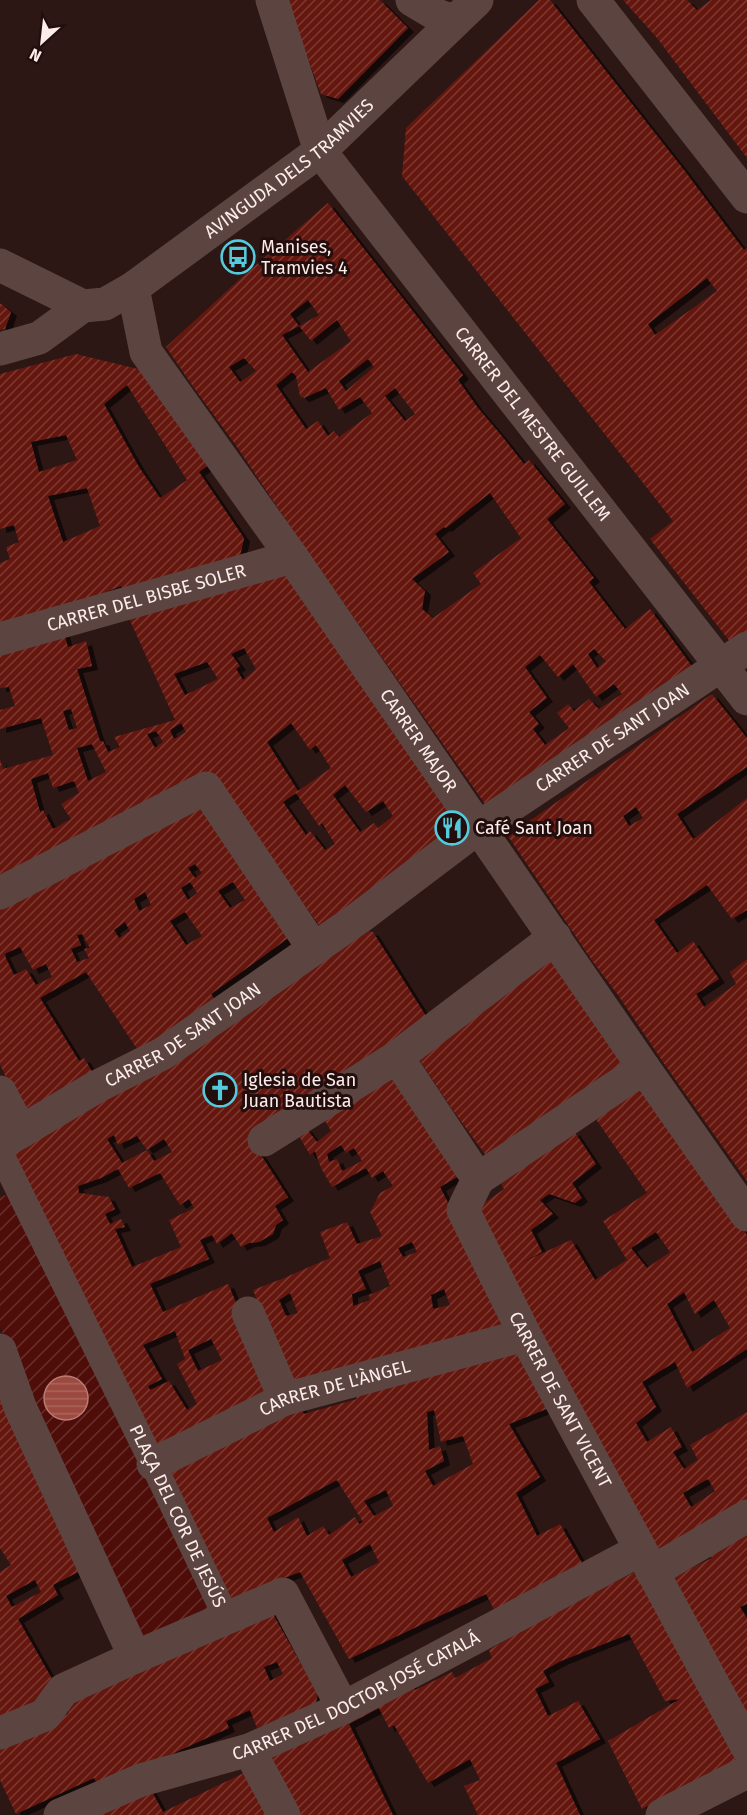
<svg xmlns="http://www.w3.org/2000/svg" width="747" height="1815" font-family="'Fira Sans',sans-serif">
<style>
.garden{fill:url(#garden-furrows)}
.water{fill:url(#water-rules);stroke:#b97b73;stroke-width:1.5}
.building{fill:url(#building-hatch);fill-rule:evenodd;filter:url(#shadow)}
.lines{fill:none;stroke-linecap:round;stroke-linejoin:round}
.pedestrian{stroke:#5c4541;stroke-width:26}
.minor{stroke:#5c4541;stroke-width:33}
.secondary{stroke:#5c4541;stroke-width:33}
.labels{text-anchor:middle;stroke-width:6;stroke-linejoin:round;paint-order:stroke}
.street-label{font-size:18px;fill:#fcecea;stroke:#220e0c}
.poi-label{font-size:18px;fill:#fcecea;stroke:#220e0c;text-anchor:start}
</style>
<defs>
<pattern id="garden-furrows" width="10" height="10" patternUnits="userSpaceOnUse" patternTransform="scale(1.5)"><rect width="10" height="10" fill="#4e0d09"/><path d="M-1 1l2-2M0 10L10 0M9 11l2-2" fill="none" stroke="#68302d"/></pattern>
<pattern id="water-rules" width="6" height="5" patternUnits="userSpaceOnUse" patternTransform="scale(1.5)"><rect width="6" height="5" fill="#9c4a40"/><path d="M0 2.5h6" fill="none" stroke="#ab645c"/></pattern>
<pattern id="building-hatch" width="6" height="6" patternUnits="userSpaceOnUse" patternTransform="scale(1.5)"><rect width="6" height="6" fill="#651711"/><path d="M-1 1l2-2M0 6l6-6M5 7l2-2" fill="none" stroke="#7c3934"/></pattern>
<filter id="shadow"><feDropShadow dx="6" dy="4" stdDeviation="0" flood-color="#0009"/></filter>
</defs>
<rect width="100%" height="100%" fill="#2c1714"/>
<polygon class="garden" points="12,1193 216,1608 136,1644 0,1327 0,1197"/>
<circle class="water" cx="66" cy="1398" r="22"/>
<g class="building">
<polygon points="286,0 380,0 408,28 338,99 321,94"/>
<path d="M539,0H550L684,170L744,250L747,248V632L731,643L650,539L673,521L402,176L406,128ZM707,278L717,291L655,335L648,324Z"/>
<polygon points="623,0 687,0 697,10 711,0 747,0 747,158 657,38"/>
<path d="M328,203L463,375L458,380L478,408L501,435L524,464L529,460L565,504L547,519L594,578L589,582L625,629L650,609L694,669L490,811L300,541L235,444L194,388L166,347L242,277ZM308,300L319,315L299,326L311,341L337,320L351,341L308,372L282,335L299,326L290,314ZM244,358L256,371L240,382L229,367ZM368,359L374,367L346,391L339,381ZM292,372L296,376L300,396L304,398L326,388L339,410L360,397L372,413L339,437L334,431L328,436L318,421L306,429L276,385ZM395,388L415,414L405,421L385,396ZM490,493L521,538L473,573L481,584L433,618L422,609L425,591L412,579L449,552L435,534L444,527L446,528ZM594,649L606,661L597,668L588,654ZM540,655L558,677L573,664L596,697L614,684L622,694L599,709L589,699L574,711L568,704L557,713L569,728L545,745L533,729L539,724L529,712L547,698L525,667Z"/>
<polygon points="0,303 11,312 5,329 0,330"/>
<path d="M76,354L146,371L213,462L199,472L244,538L239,561L123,591L121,586L63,609L0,627V563L10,559L6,547L19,542L14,525L0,529V374ZM127,385L187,480L160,498L139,467L104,404ZM66,435L77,460L39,472L31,442ZM87,488L100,526L63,542L48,496Z"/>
<path d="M285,572L465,828L323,931L225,794L0,888V759L3,769L53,755L41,718L0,729V710L15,706L9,687L0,688V648L63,630L68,647L86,641L92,666L77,669L100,741H103L108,752L120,747L114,737L175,720L128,616ZM244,648L256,669L243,680L236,669L240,666L231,654ZM207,662L218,679L185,695L174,674ZM71,709L77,728L69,730L63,711ZM181,723L186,732L174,739L170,730ZM291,723L310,750L316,745L331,768L298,791L267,742ZM156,731L163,742L155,748L147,734ZM92,744L106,772L88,781L77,748ZM48,773L53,788L74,781L79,793L61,804L71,819L53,829L43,810L40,812L31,779ZM345,785L366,812L383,801L393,816L378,828L374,823L360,832L333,795ZM296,793L319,826L322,823L335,844L325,850L310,831L306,835L283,802Z"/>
<path d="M712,694L747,738V767L677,814L693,839L705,831L747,798V910L732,919L707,885L654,920L677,953L693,941L719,979L696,994L704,1007L736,984L730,972L747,959V1181L665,1065L618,995L593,962L508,836ZM636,807L643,818L629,826L623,816Z"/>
<path d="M204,805L291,936L211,994L218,1004L139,1052L86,972L40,998L79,1061L84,1058L94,1075L24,1118L0,1064V905ZM195,864L202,873L195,878L188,868ZM190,882L197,893L188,900L181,888ZM233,882L245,900L230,908L218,891ZM145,892L151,905L139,911L134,899ZM185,912L202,936L186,945L170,921ZM125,922L130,931L119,938L114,930ZM82,934L90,948L84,949L89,958L77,962L71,949L81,945L77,935ZM20,947L33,970L46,964L52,977L36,985L26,969L14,975L4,954Z"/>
<path d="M369,931L373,932L431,1024L259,1152L288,1197L275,1206L283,1220L276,1225L273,1234L259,1242L249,1243L241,1247L232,1233L217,1244L212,1235L200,1240L209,1259L150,1284L163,1312L228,1284L276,1394L159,1457L9,1153ZM114,1135L118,1145L137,1136L147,1150L164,1139L172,1152L154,1161L147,1150L122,1163L107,1139ZM118,1169L129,1188L160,1173L180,1205L189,1199L194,1208L169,1220L181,1247L132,1267L115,1229L125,1227L121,1219L110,1224L105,1214L115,1209L109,1197L79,1193L78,1186L101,1178ZM175,1331L185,1359L177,1364L197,1404L187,1410L169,1381L150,1390L148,1386L162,1379L143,1345ZM211,1339L222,1360L198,1371L188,1350Z"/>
<polygon points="553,950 627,1067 490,1161 452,1109 416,1055"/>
<path d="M392,1072L459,1176L440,1187L459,1224L506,1325L291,1388L253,1290L284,1278L330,1258L320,1232L347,1222L357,1244L382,1236L370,1212L380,1193L393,1186L383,1171L372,1178L366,1168L332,1187L321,1168L315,1151L310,1155L296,1131L306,1128L317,1142L331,1131L322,1116ZM341,1145L346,1153L354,1148L362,1161L342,1171L337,1159L329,1162L327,1154ZM412,1242L417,1252L403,1257L398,1248ZM380,1261L390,1286L369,1295L370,1300L353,1306L352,1294L366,1289L358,1271ZM444,1289L450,1305L433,1309L431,1295ZM290,1293L298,1313L286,1316L279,1300Z"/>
<path d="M641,1080L747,1235V1349L687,1388L675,1362L642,1382L656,1407L636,1423L647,1442L671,1427L682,1447L673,1452L684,1469L698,1460L690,1445L747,1412V1507L660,1552L473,1211L504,1189L497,1177L574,1131L596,1164L572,1183L582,1198L575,1203L549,1194L540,1200L553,1214L531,1230L542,1252L521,1263L571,1240L595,1280L627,1260L603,1221L647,1193L591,1112ZM656,1232L670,1252L647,1268L631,1248ZM684,1292L695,1314L714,1300L730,1328L692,1352L667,1304ZM708,1479L715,1491L691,1507L683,1493Z"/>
<path d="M518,1344L554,1406L509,1424L540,1477L516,1493L537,1536L560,1524L586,1570L498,1617L486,1594L349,1659L300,1572L227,1600L162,1472L297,1400L304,1414L357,1399L354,1392ZM434,1410L441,1442L463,1436L473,1464L433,1486L425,1471L444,1461L440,1446L429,1450L427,1412ZM337,1480L363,1522L359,1524L355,1517L329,1535L323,1526L307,1536L298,1517L274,1532L267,1518ZM386,1490L393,1506L374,1516L364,1501ZM370,1544L379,1562L351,1577L342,1560Z"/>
<path d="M0,1373L84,1569L53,1585L58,1595L18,1619L56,1686L43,1705L0,1725V1572L11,1565L0,1548ZM35,1580L41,1592L12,1607L6,1596Z"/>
<polygon points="747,1525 747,1604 740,1607 747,1618 747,1722 668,1580 712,1558 706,1547"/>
<polygon points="645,1567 747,1755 642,1809 608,1741 680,1699 665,1701 629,1634 561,1661 543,1671 549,1682 535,1689 548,1716 578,1701 600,1739 556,1763 580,1815 478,1815 464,1786 480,1780 470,1759 428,1783 394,1725 389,1728 379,1708 349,1724 393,1815 296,1815 267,1754 411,1683 415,1690 452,1672 455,1678 492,1658 489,1650 539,1620"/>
<path d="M269,1607L318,1694L315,1706L257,1728L250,1710L226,1721L229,1728L99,1787L94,1778L16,1814L0,1780V1745L68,1714L73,1692ZM277,1662L283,1674L270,1681L264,1667Z"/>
<polygon points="252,1769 275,1815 90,1815 150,1788 163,1812"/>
</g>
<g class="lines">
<path class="pedestrian" id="s1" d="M0,1152L153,1464L227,1619"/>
<g class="minor">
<polyline points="272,0 320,151"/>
<polyline points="412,0 439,16 455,21"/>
<polyline points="593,0 747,197"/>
<path id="s2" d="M133,288L146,352L292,557L644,1068L747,1215"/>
<path id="s3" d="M0,639L292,557"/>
<polyline points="0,893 206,788 314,949"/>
<path id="s4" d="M397,1057L478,1179L463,1210L525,1335L747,1747"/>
<polyline points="0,1092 21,1132"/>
<polyline points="264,1140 397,1057 555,937"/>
<path id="s5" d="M0,1144L96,1087L162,1054L360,917L479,827L747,648"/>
<polyline points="478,1179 644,1068"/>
<polyline points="248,1313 285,1399"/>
<polyline points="0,1350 20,1407 135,1657"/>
<path id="s6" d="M153,1464L285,1399L525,1335"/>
<polyline points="652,1572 747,1516"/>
<polyline points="0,1733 45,1715 63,1690 135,1657 283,1594 343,1708"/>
<polyline points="249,1750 284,1815"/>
<path id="s7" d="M60,1815L141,1780L249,1750L343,1708L640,1550"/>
<polyline points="662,1815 747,1772"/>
</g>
<g class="secondary">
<path id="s8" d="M320,151L747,699"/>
<polyline points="0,265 83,306"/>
<path id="s9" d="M0,349L39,338L83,306L105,304L133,288L320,151L477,0"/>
</g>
</g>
<defs>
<g id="bus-ring" transform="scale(1.725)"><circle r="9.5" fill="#220e0c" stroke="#54cadc" stroke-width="1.5"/><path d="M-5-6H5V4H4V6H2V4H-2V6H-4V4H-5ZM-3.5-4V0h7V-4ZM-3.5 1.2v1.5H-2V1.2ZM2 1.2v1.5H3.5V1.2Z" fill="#54cadc"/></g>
<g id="restaurant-ring" transform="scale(1.725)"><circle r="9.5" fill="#220e0c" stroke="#54cadc" stroke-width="1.5"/><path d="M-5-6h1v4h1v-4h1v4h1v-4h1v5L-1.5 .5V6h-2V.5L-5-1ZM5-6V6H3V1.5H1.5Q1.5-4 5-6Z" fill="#54cadc"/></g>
<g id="church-ring" transform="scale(1.725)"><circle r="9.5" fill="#220e0c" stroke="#54cadc" stroke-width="1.5"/><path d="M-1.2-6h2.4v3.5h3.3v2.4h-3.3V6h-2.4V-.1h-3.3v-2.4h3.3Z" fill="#54cadc"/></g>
</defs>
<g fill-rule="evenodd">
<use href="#bus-ring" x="238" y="257"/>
<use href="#restaurant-ring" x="452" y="828"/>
<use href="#church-ring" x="220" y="1090"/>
</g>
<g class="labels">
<g class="street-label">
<text dy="6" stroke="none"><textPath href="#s9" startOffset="346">AVINGUDA DELS TRAMVIES</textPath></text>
<text dy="6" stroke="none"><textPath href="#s8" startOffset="346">CARRER DEL MESTRE GUILLEM</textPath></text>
<text dy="6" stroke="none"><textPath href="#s3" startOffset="152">CARRER DEL BISBE SOLER</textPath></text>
<text dy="6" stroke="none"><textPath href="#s5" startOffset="736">CARRER DE SANT JOAN</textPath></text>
<text dy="6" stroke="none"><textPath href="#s2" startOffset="540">CARRER MAJOR</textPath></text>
<text dy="6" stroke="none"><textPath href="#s5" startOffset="213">CARRER DE SANT JOAN</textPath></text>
<text dy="6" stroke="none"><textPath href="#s6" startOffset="198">CARRER DE L'ÀNGEL</textPath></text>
<text dy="6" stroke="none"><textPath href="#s4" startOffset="394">CARRER DE SANT VICENT</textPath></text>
<text dy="6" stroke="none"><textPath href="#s1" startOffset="405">PLAÇA DEL COR DE JESÚS</textPath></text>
<text dy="6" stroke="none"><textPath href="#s7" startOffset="320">CARRER DEL DOCTOR JOSÉ CATALÁ</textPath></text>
</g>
<g class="poi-label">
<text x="261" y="253">Manises,<tspan x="261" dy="21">Tramvies 4</tspan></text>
<text x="475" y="834">Café Sant Joan</text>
<text x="243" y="1086">Iglesia de San<tspan x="243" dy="21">Juan Bautista</tspan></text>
</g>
</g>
<g transform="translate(42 42) rotate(207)" stroke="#220e0c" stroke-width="4.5" paint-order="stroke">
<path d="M0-4.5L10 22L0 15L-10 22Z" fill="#fcecea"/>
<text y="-9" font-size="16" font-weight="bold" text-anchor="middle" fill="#fcecea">N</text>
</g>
</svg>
